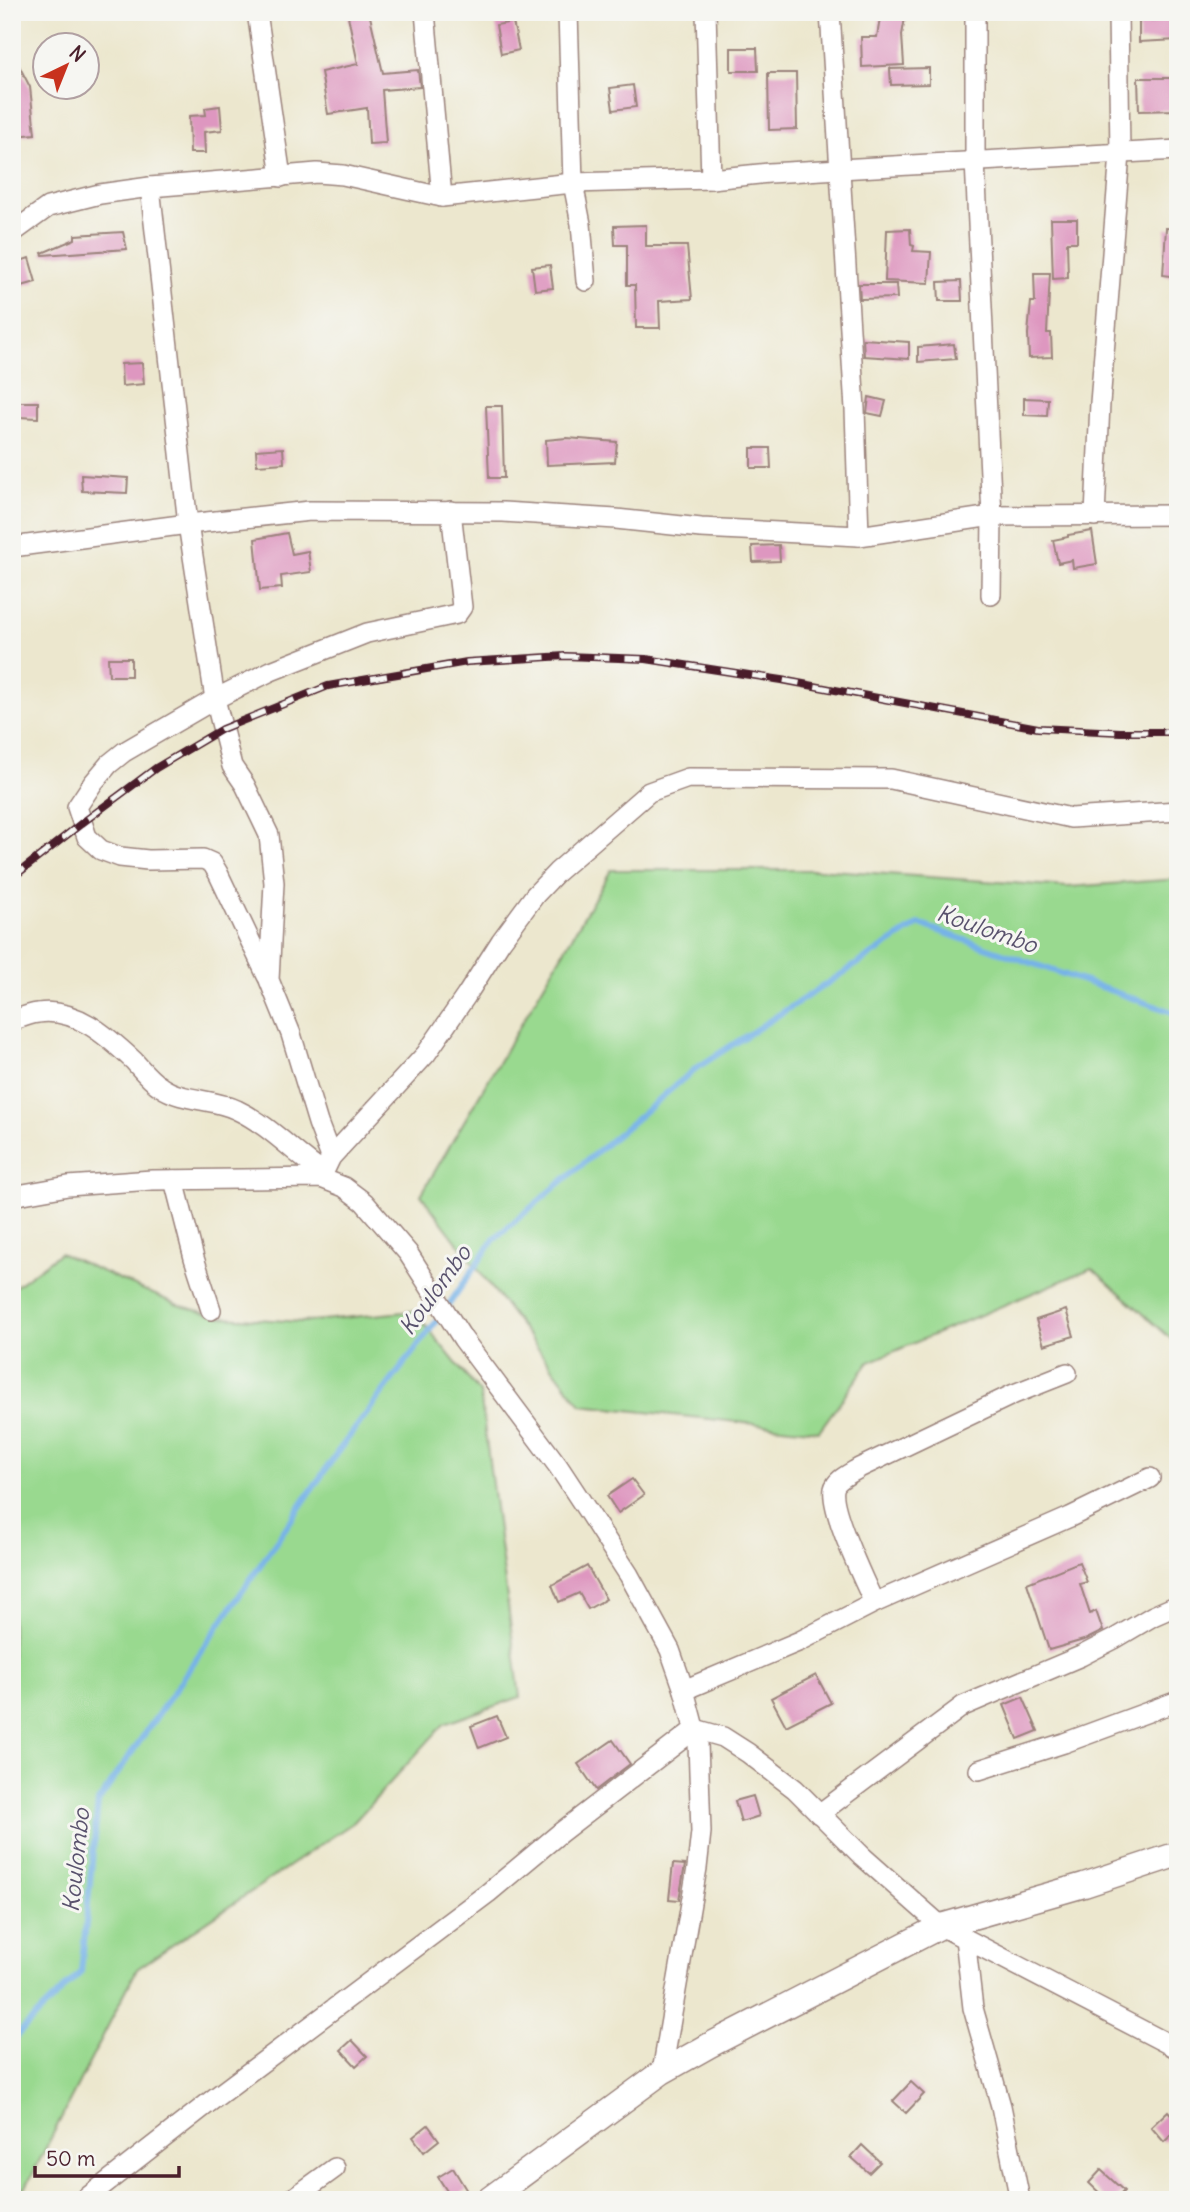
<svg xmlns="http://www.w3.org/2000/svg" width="1190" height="2212" font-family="Delius,sans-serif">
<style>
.green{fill:#99d98f;stroke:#727c5d;stroke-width:2}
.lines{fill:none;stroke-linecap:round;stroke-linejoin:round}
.stream{stroke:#76b2e8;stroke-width:6}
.building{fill:#de97c0}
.minor-casing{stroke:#9b837c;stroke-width:22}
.tertiary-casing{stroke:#9b837c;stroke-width:27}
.minor{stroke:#fff;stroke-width:19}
.tertiary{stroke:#fff;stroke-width:24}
.rail-casing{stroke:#4a1f2b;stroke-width:8}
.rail{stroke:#f6f6f2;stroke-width:5;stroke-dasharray:16;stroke-linecap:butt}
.labels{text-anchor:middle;stroke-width:6;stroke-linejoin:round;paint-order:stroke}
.water-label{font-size:23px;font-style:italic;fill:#59526d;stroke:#f6f6f2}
</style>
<rect width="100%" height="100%" fill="#f6f6f2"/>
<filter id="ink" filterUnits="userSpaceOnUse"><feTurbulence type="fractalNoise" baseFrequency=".0143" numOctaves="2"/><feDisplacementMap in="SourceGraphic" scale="14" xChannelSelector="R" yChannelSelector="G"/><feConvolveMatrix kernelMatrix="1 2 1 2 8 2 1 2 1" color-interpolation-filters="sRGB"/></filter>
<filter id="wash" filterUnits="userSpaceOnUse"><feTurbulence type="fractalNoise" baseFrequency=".00686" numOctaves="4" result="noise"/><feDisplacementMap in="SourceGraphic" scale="28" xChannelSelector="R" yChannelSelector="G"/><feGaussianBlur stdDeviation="1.57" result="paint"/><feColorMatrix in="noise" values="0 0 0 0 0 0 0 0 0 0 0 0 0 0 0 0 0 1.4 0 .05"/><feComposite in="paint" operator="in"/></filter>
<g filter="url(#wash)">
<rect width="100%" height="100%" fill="#ece7ce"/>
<g class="green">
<polygon points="611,870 831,870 1068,887 1178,879 1178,1345 1092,1268 869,1362 819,1431 581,1405 421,1195"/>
<polygon points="60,1253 178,1305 222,1317 302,1322 414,1311 480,1393 520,1697 444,1724 354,1822 137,1969 26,2187 12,2193 12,1289"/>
</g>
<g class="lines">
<polyline class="stream" points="12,2040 81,1972 98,1802 339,1450 445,1310 495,1238 695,1069 919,924 1178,1014"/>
</g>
<g id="blocks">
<g class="building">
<polygon points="369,12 383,73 418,70 420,87 382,90 386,143 369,144 367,108 328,114 321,72 358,64 348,16"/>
<polygon points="881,12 906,12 902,35 904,65 862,67 861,37 877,37"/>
<polygon points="1178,19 1178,40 1139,42 1139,21"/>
<polygon points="513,22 519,50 501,54 496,25"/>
<polygon points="731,48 757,48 758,71 731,71"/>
<polygon points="12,52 30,87 35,134 16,136 12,105"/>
<polygon points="929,68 929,84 891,85 890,69"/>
<polygon points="768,73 796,73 797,129 769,130"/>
<polygon points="1138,78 1178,78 1178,110 1139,111"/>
<polygon points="633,85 636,107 613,110 610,88"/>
<polygon points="220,106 222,130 204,132 205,153 190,153 189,116 206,115 205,108"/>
<polygon points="1051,219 1077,219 1077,242 1067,242 1068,278 1053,279"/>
<polygon points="646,225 646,246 687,246 692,299 659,301 660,328 636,328 635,285 627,285 627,245 615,245 614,226"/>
<polygon points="1166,228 1178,229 1178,277 1163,275"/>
<polygon points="910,229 911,245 914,246 913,251 931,252 929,283 885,281 887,230"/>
<polygon points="123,232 127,249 43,255 42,253 75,239 75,235"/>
<polygon points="29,258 36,282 18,287 12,264"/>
<polygon points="550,265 553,288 535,290 532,267"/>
<polygon points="1034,273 1050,273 1047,333 1051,333 1052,357 1029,358 1028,334 1031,302 1035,302"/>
<polygon points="961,281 962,301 939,301 938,282"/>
<polygon points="859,284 896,284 897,298 860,299"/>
<polygon points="863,339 909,342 909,359 864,356"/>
<polygon points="954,344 956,359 918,362 918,347"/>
<polygon points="142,363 144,384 122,386 121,364"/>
<polygon points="869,397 886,401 882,416 867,413"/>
<polygon points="1024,398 1048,399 1047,416 1024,415"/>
<polygon points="18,402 38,402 38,418 18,417"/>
<polygon points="486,406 502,406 504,478 489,478"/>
<polygon points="567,438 617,442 615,462 547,465 546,440"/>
<polygon points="283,448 284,463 257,465 256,450"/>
<polygon points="751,448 770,448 771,468 751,468"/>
<polygon points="81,475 128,478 127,493 82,491"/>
<polygon points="1092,531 1097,564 1073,568 1072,560 1058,563 1053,540 1068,537 1068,535"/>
<polygon points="287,533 292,554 308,551 311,572 281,576 282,588 260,590 255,539"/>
<polygon points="779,545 780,561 753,562 752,546"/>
<polygon points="108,658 131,658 131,676 109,676"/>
<polygon points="1066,1310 1074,1336 1044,1345 1036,1320"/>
<polygon points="632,1479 644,1495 618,1513 607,1496"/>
<polygon points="1079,1562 1087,1582 1080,1584 1090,1614 1096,1611 1103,1631 1087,1639 1049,1650 1027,1583"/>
<polygon points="587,1566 606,1599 588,1609 579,1593 559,1602 552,1585"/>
<polygon points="816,1675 831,1703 786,1726 771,1698"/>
<polygon points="1023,1697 1038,1731 1018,1739 1004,1705"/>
<polygon points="497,1716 506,1737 479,1748 471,1726"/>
<polygon points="613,1740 630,1764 596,1790 578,1764"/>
<polygon points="753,1796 759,1816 741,1822 735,1801"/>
<polygon points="673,1864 685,1865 679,1900 669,1899"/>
<polygon points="352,2040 367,2056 356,2066 341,2050"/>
<polygon points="911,2082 924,2094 906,2113 893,2101"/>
<polygon points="1168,2111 1178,2122 1178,2129 1164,2142 1151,2127"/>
<polygon points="428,2125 439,2140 424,2152 413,2137"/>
<polygon points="862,2145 880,2162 869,2173 851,2157"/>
<polygon points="453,2168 467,2191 452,2199 438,2177"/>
<polygon points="1101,2170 1124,2191 1115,2200 1107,2200 1089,2183"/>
</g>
</g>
</g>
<g filter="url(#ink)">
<use href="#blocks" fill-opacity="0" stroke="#9b837c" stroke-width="2"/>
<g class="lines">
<g class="minor-casing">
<g id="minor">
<polyline points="257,12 281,177"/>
<polyline points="425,12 442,197"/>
<polyline points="568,12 573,183 581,224 586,281"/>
<polyline points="706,12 711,179"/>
<polyline points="830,12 855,409 859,536"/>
<polyline points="975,12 975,161 992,516 991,595"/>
<polyline points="150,187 188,524 215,699 232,766 245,785 269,835 274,883 269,980 291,1034 318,1123 331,1157"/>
<polyline points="12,233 48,207 100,194 150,187 317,173 343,175 442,197 573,183 711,179 769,173 1178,150"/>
<polyline points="1095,516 1100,403 1120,154 1118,12"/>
<polyline points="12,547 188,524 310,511 503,512 616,519 701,528 859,536 992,516 1178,515"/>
<polyline points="267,976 218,873 212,863 203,859 148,860 120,857 101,850 87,837 77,807 93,783 109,764 124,752 215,699 271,671 367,633 457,614 462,607 451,511"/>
<path d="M12,1021C20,1018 29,1014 38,1013C76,1007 108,1037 134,1061C142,1070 151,1081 161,1087C183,1102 213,1098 237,1110C269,1125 294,1153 323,1173"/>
<polyline points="321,1178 331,1157 426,1054 466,996 501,941 535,895 557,872 649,792 688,778 891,779 1071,818 1178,811"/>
<polyline points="174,1180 194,1258 211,1310"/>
<polyline points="12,1196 68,1186 152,1180 321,1178 344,1187 364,1202 408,1253 463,1339 558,1466 587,1510 629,1575 670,1650 684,1690 698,1743 701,1832 697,1868 662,2072"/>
<path d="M874,1603C864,1580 830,1511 834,1489C836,1479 852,1473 859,1468L1014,1394L1067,1373"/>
<polyline points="684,1690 800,1641 874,1603 1070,1517 1150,1478"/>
<polyline points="979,1770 1064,1743 1178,1701"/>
<polyline points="819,1814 963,1706 1081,1656 1114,1639 1153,1616 1178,1605"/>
<polyline points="965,1938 973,2008 1001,2106 1020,2200"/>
<polyline points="84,2200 216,2097 488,1893 560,1833 695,1729 723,1737 748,1753 795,1789 862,1856 941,1926 1178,2049"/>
<polyline points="291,2200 335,2168"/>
</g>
</g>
<g class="tertiary-casing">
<polyline id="tertiary" points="488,2200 662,2072 710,2045 941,1926 1084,1885 1178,1854"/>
</g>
<use href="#minor" class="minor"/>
<use href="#tertiary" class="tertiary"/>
<g class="rail-casing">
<polyline id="rail" points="12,878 82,823 156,768 222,729 328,686 467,662 565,656 646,659 782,680 1038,728 1120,732 1178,732"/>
</g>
<use href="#rail" class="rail"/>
</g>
</g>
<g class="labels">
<g class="water-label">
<text transform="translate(987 929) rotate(19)" y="8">Koulombo</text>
<text transform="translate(435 1290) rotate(-54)" y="8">Koulombo</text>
<text transform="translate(76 1860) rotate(-84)" y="8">Koulombo</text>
</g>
</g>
<rect width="1190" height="2212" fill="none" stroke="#f6f6f2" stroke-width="42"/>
<g transform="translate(66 66) rotate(43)"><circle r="33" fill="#f6f6f2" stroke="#b1a0a2" stroke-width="2"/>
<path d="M0-5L12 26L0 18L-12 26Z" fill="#c8321e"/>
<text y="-10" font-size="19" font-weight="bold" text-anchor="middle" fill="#4a1f2b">N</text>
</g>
<path d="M35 2166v10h144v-10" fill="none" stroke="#4a1f2b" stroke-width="3.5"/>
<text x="46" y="2166" font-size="21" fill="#4a1f2b" stroke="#f6f6f2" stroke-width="5" paint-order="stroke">50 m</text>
</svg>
